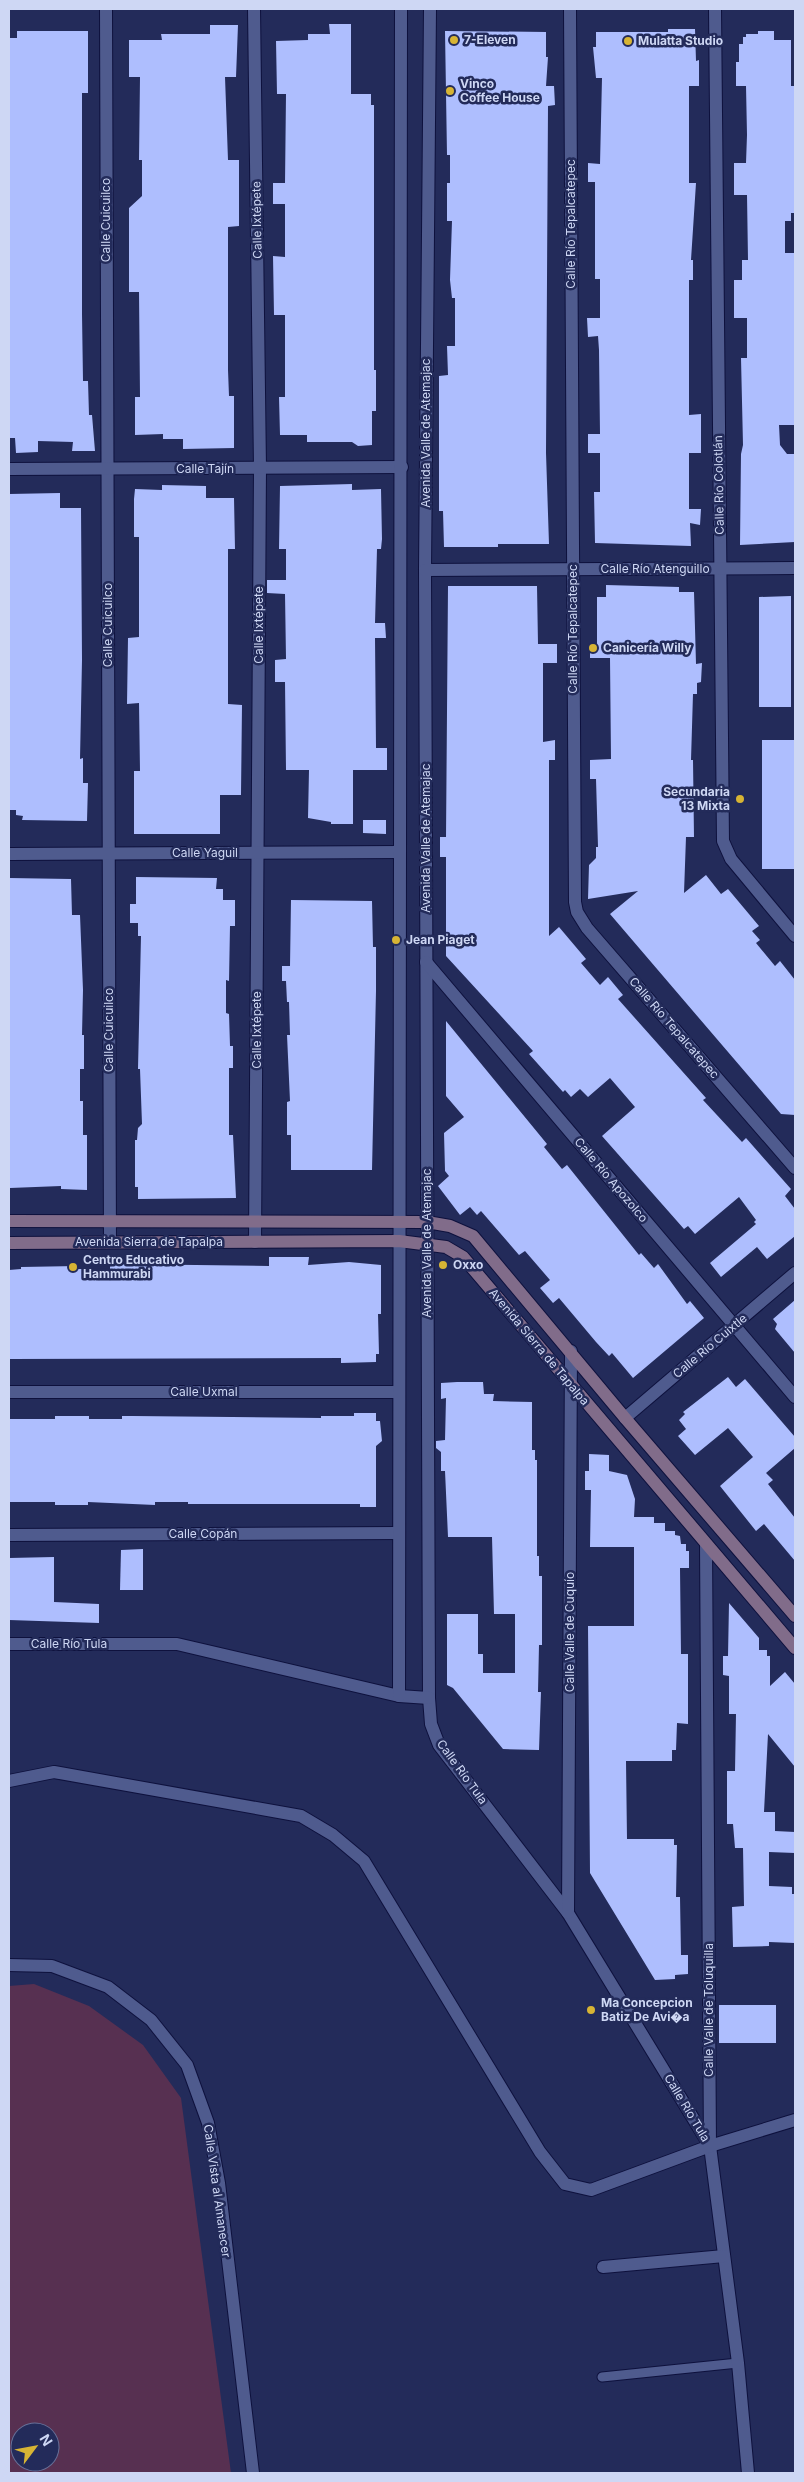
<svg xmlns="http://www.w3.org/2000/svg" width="804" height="2482" font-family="Inter,sans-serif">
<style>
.green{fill:#573051;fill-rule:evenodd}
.building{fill:#aebefe}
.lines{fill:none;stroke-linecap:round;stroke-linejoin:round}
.lane-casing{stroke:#0e113d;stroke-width:11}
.street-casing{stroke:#0e113d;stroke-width:14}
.secondary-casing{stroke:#0e113d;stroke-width:14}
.lane{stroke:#4f5b8e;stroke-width:9}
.street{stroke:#4f5b8e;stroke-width:12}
.secondary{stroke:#816c8a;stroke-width:12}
.poi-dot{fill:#d7b434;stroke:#232b5a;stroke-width:2}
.labels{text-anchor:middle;stroke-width:5;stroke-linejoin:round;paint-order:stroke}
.poi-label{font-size:12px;font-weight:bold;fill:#ced7f4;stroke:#232b5a;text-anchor:start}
.street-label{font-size:12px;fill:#ced7f4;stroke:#232b5a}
</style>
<rect width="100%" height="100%" fill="#232b5a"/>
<path class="green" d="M34,1984L89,2006L143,2045L181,2098L231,2473H9V1986ZM20,2432H50V2462H20Z"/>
<g class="building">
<polygon points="329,24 351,24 351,94 371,94 371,105 374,105 374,370 376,370 376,411 372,411 372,445 358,446 352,442 307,442 307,435 280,435 279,397 285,397 285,315 274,315 273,256 285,257 285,204 273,204 273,183 285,183 286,94 277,94 276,41 308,40 308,34 330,34"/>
<polygon points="210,25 238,25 236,77 225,77 228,160 239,160 239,226 228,227 228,370 229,396 234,396 234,448 183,449 183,439 163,439 163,434 135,435 135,397 140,397 139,292 129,292 129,208 142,196 142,160 139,160 140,77 129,77 129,40 162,40 161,34 210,34"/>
<polygon points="668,29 695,29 696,61 699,60 699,86 689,86 689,183 696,183 691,260 693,260 693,280 689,280 689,415 701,414 701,453 689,453 689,509 701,509 700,525 690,523 691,546 595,543 594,492 600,492 600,453 588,453 588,434 600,434 599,350 598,336 588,337 587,318 600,318 600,279 595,279 595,182 588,182 588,163 600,164 602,78 596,78 593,47 596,47 596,32 668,32"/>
<polygon points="17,31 88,31 88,93 82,93 82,314 83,381 88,381 89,415 92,415 95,451 72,451 73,442 38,441 38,452 16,453 15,438 9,438 9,38 17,38"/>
<polygon points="445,31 546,32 546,57 548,57 546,86 554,86 555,105 548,106 546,453 549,544 498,544 498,547 444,547 443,511 439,511 439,376 448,375 447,346 455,346 455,298 452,298 450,280 452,221 447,221 447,183 450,183 450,155 447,155"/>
<polygon points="758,31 774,31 774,40 791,40 791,86 795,86 795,213 791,213 791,221 785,221 785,253 795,253 795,425 779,425 780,445 787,454 795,454 795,542 740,545 741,454 743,445 741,358 747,358 747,318 734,318 734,280 742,280 742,260 748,260 747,195 734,195 734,163 746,163 747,135 746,86 736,86 736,62 739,62 739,44 743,44 743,37 746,37 746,34 758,34"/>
<polygon points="352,484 352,490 381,489 382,539 381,549 377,549 375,623 385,623 386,638 375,638 376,748 387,748 387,770 353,770 353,824 331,824 331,822 308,818 309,770 286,770 285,682 275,682 275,660 286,659 285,594 267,593 267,580 286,580 286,549 279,549 280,486"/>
<polygon points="162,485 206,486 206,498 234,498 235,549 228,549 228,704 242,705 241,795 220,795 220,834 134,834 134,771 140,771 139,703 127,704 128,638 139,637 139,537 134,537 134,499 135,489 162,490"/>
<polygon points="60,493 60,508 81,508 82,660 80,759 83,758 83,783 88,783 87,821 22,820 23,816 16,815 16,810 9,810 9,494"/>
<polygon points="606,585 679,587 679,592 694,592 696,664 702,663 701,682 697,683 697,694 693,694 691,760 693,760 694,837 686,837 684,893 706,875 721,894 728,889 759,926 752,931 760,940 756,943 775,966 780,961 795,980 795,1115 781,1114 610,914 638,891 588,899 589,865 596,858 596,847 598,847 596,779 590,779 590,760 611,759 610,658 590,658 590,644 597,644 597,597 606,597"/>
<polygon points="448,586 537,586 538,644 557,644 557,663 543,663 543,742 555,740 555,760 549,760 549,936 559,927 586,959 581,963 600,985 608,977 623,995 618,999 706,1098 703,1100 742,1142 746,1138 791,1189 785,1196 795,1209 795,1236 767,1259 757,1247 721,1277 710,1263 756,1224 754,1222 756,1220 739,1197 695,1234 688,1226 684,1229 602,1136 635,1107 610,1078 588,1097 580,1089 571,1097 565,1090 563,1092 529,1054 533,1051 446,956 446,857 440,857 440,837 446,837"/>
<polygon points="791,596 791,707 759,707 759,597"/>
<rect x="762" y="740" width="32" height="129"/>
<polygon points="363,820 386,820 386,834 363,833"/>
<polygon points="136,877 217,878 216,889 223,889 223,900 235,900 235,926 230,926 229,981 226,980 226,1013 229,1014 230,1046 233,1046 233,1068 229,1068 229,1135 233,1135 236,1198 138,1199 138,1187 135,1187 135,1140 137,1140 138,1128 142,1124 140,1069 138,1069 141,936 138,936 138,923 130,923 130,904 136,904"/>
<polygon points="9,878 71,879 72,915 80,915 83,990 82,1035 84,1035 84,1069 80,1069 80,1101 83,1101 83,1135 87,1135 87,1190 61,1189 61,1186 10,1188 9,1185"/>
<polygon points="291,900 372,901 373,947 376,947 376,991 372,1170 291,1170 291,1135 287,1135 287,1102 290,1101 287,1035 290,1035 289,1002 287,1002 286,981 282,981 282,966 290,966"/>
<polygon points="446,1021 547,1144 544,1147 562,1169 567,1165 639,1255 641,1253 654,1268 658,1264 687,1304 690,1301 704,1318 633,1378 612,1353 609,1356 596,1342 559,1298 553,1303 540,1288 550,1280 525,1251 519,1255 481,1211 477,1215 470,1207 460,1215 438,1186 449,1176 445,1171 444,1133 464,1117 446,1096"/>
<polygon points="269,1257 309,1257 308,1265 349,1262 381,1265 381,1314 378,1314 379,1354 376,1354 376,1362 341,1363 341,1358 10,1359 9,1356 9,1270 21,1269 21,1267 77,1266 77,1269 110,1269 110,1266 114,1266 115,1264 269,1266"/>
<polygon points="795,1300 795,1353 775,1329 777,1324 773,1319"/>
<polygon points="728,1377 736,1387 745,1379 795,1437 795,1448 766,1473 773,1480 768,1484 795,1518 795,1561 764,1524 756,1531 720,1486 753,1457 728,1428 695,1455 678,1436 686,1429 679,1420 685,1414 683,1412"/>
<polygon points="457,1382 483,1382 484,1394 494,1394 493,1401 532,1402 532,1450 535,1450 535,1460 537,1460 537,1556 539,1556 539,1576 542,1576 542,1645 539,1645 538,1692 541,1692 539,1750 503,1749 453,1688 447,1685 447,1614 478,1614 478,1654 483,1654 483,1673 515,1673 515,1614 494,1614 492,1537 448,1537 445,1471 441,1471 441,1452 436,1448 436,1441 445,1440 446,1398 441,1399 441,1383"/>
<polygon points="354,1413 376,1413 376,1421 380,1421 382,1441 376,1446 376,1507 360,1507 360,1504 188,1504 188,1502 155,1502 155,1505 88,1502 88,1505 55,1505 55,1502 9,1502 9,1419 55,1419 55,1416 89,1416 89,1419 122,1419 122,1416 133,1416 321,1418 321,1416 354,1416"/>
<polygon points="589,1454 609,1455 609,1471 627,1475 635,1499 634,1517 654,1517 654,1523 665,1523 665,1531 675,1531 675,1535 680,1536 681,1544 686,1544 686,1551 689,1551 689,1568 680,1568 681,1654 688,1654 688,1724 677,1723 676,1750 672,1750 672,1761 626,1761 627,1839 674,1839 674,1845 677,1845 676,1897 680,1897 681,1955 688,1955 688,1974 675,1975 675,1979 655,1980 590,1873 588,1626 634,1626 634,1547 590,1547 591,1490 585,1490 585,1471 589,1471"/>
<polygon points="143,1549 143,1590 120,1590 121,1550"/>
<polygon points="54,1557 54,1602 99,1604 99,1623 9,1620 9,1558"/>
<polygon points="729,1603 759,1638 759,1650 767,1650 767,1656 770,1656 770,1686 785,1672 795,1684 795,1767 768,1734 764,1812 775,1812 775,1831 795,1832 795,1853 769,1852 769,1886 792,1887 792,1894 795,1894 795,1943 769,1942 769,1946 733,1947 732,1907 744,1906 743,1848 735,1848 733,1824 727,1824 727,1771 735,1771 736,1714 729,1714 729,1676 723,1675 723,1656 728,1656"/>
<rect x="719" y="2005" width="57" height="38"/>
</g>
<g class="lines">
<g class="lane-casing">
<polyline id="lane" points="602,2377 738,2363"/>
</g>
<g class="street-casing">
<g id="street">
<polyline points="106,9 110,1242"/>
<polyline points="254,9 260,468 255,1242"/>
<polyline points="430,9 425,570 429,1698 431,1724 439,1745 568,1913 710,2146"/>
<polyline points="570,9 575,902 577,912 587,928 795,1168"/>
<polyline points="715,9 723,841 731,859 795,936"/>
<polyline points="9,469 402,467"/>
<polyline points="425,570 795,568"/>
<polyline points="9,854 400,852"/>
<polyline points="426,962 795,1397"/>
<polyline points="9,1392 399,1392"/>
<polyline points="625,1418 795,1273"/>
<polyline points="9,1535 398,1533"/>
<polyline points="706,1545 710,2146 738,2363 748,2473"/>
<polyline points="9,1644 177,1644 399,1696 429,1698"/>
<polyline points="399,1696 401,9"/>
<polyline points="9,1781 54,1772 301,1816 333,1835 364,1861 540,2152 565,2184 591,2190 710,2146 795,2120"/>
<polyline points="568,1913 571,1351"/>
<polyline points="9,1965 52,1966 108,1987 151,2020 187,2065 208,2123 219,2183 253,2473"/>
<polyline points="603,2267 724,2256"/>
</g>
</g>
<g class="secondary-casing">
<g id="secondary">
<polyline points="9,1221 427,1222 450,1226 473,1236 625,1418 795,1616"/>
<polyline points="9,1243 399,1241 446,1247 463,1257 795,1648"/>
</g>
</g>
<use href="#lane" class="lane"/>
<use href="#street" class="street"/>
<use href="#secondary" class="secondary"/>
</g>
<g class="poi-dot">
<circle cx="454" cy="40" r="5"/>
<circle cx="628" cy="41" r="5"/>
<circle cx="450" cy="91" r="5"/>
<circle cx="593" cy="648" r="5"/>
<circle cx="740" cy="799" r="5"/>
<circle cx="396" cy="940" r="5"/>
<circle cx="443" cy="1265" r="5"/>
<circle cx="73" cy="1267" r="5"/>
<circle cx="591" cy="2010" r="5"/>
</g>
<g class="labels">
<g class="poi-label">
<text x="464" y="44">7-Eleven</text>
<text x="638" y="45">Mulatta Studio</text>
<text x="460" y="88">Vinco<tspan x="460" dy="14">Coffee House</tspan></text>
<text x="603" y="652">Canicería Willy</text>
<text x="730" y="796" text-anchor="end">Secundaria<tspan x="730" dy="14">13 Mixta</tspan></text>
<text x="406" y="944">Jean Piaget</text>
<text x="83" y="1264">Centro Educativo<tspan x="83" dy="14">Hammurabi</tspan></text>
<text x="453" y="1269">Oxxo</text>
<text x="601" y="2007">Ma Concepcion<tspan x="601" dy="14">Batiz De Avi�a</tspan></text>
</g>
<g class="street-label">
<text transform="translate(106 220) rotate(-90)" y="4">Calle Cuicuilco</text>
<text transform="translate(257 220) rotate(-91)" y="4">Calle Ixtépete</text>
<text transform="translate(571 224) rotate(-90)" y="4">Calle Río Tepalcatepec</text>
<text transform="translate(426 433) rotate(-90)" y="4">Avenida Valle de Atemajac</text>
<text x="205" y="473">Calle Tajín</text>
<text transform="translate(719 485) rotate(-91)" y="4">Calle Río Colotlán</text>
<text x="655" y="573">Calle Río Atenguillo</text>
<text transform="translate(108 625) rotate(-90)" y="4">Calle Cuicuilco</text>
<text transform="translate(259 625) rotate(-90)" y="4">Calle Ixtépete</text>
<text transform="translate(573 629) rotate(-90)" y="4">Calle Río Tepalcatepec</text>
<text transform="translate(426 838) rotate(-90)" y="4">Avenida Valle de Atemajac</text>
<text x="205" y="857">Calle Yaguil</text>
<text transform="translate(674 1028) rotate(49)" y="4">Calle Río Tepalcatepec</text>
<text transform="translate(109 1030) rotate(-90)" y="4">Calle Cuicuilco</text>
<text transform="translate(257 1030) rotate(-90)" y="4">Calle Ixtépete</text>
<text transform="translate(611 1180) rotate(50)" y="4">Calle Río Apozolco</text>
<text x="149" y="1246">Avenida Sierra de Tapalpa</text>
<text transform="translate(427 1243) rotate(-90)" y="4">Avenida Valle de Atemajac</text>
<text transform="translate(710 1346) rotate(-40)" y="4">Calle Río Cuixtle</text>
<text transform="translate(539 1347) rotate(50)" y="4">Avenida Sierra de Tapalpa</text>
<text x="204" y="1396">Calle Uxmal</text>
<text x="203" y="1538">Calle Copán</text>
<text transform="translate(570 1632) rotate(-90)" y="4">Calle Valle de Cuquío</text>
<text x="69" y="1648">Calle Río Tula</text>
<text transform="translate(462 1772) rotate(54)" y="4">Calle Río Tula</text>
<text transform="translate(709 2010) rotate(-90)" y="4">Calle Valle de Toluquilla</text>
<text transform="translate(687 2108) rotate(59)" y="4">Calle Río Tula</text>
<text transform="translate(217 2191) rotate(82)" y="4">Calle Vista al Amanecer</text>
</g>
</g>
<rect width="804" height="2482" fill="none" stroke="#ced7f4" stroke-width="20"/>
<g transform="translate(35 2447) rotate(58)"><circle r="24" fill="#232b5a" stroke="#677098"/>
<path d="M0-4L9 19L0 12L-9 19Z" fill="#d7b434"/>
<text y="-8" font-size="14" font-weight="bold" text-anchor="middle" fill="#ced7f4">N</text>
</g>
</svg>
